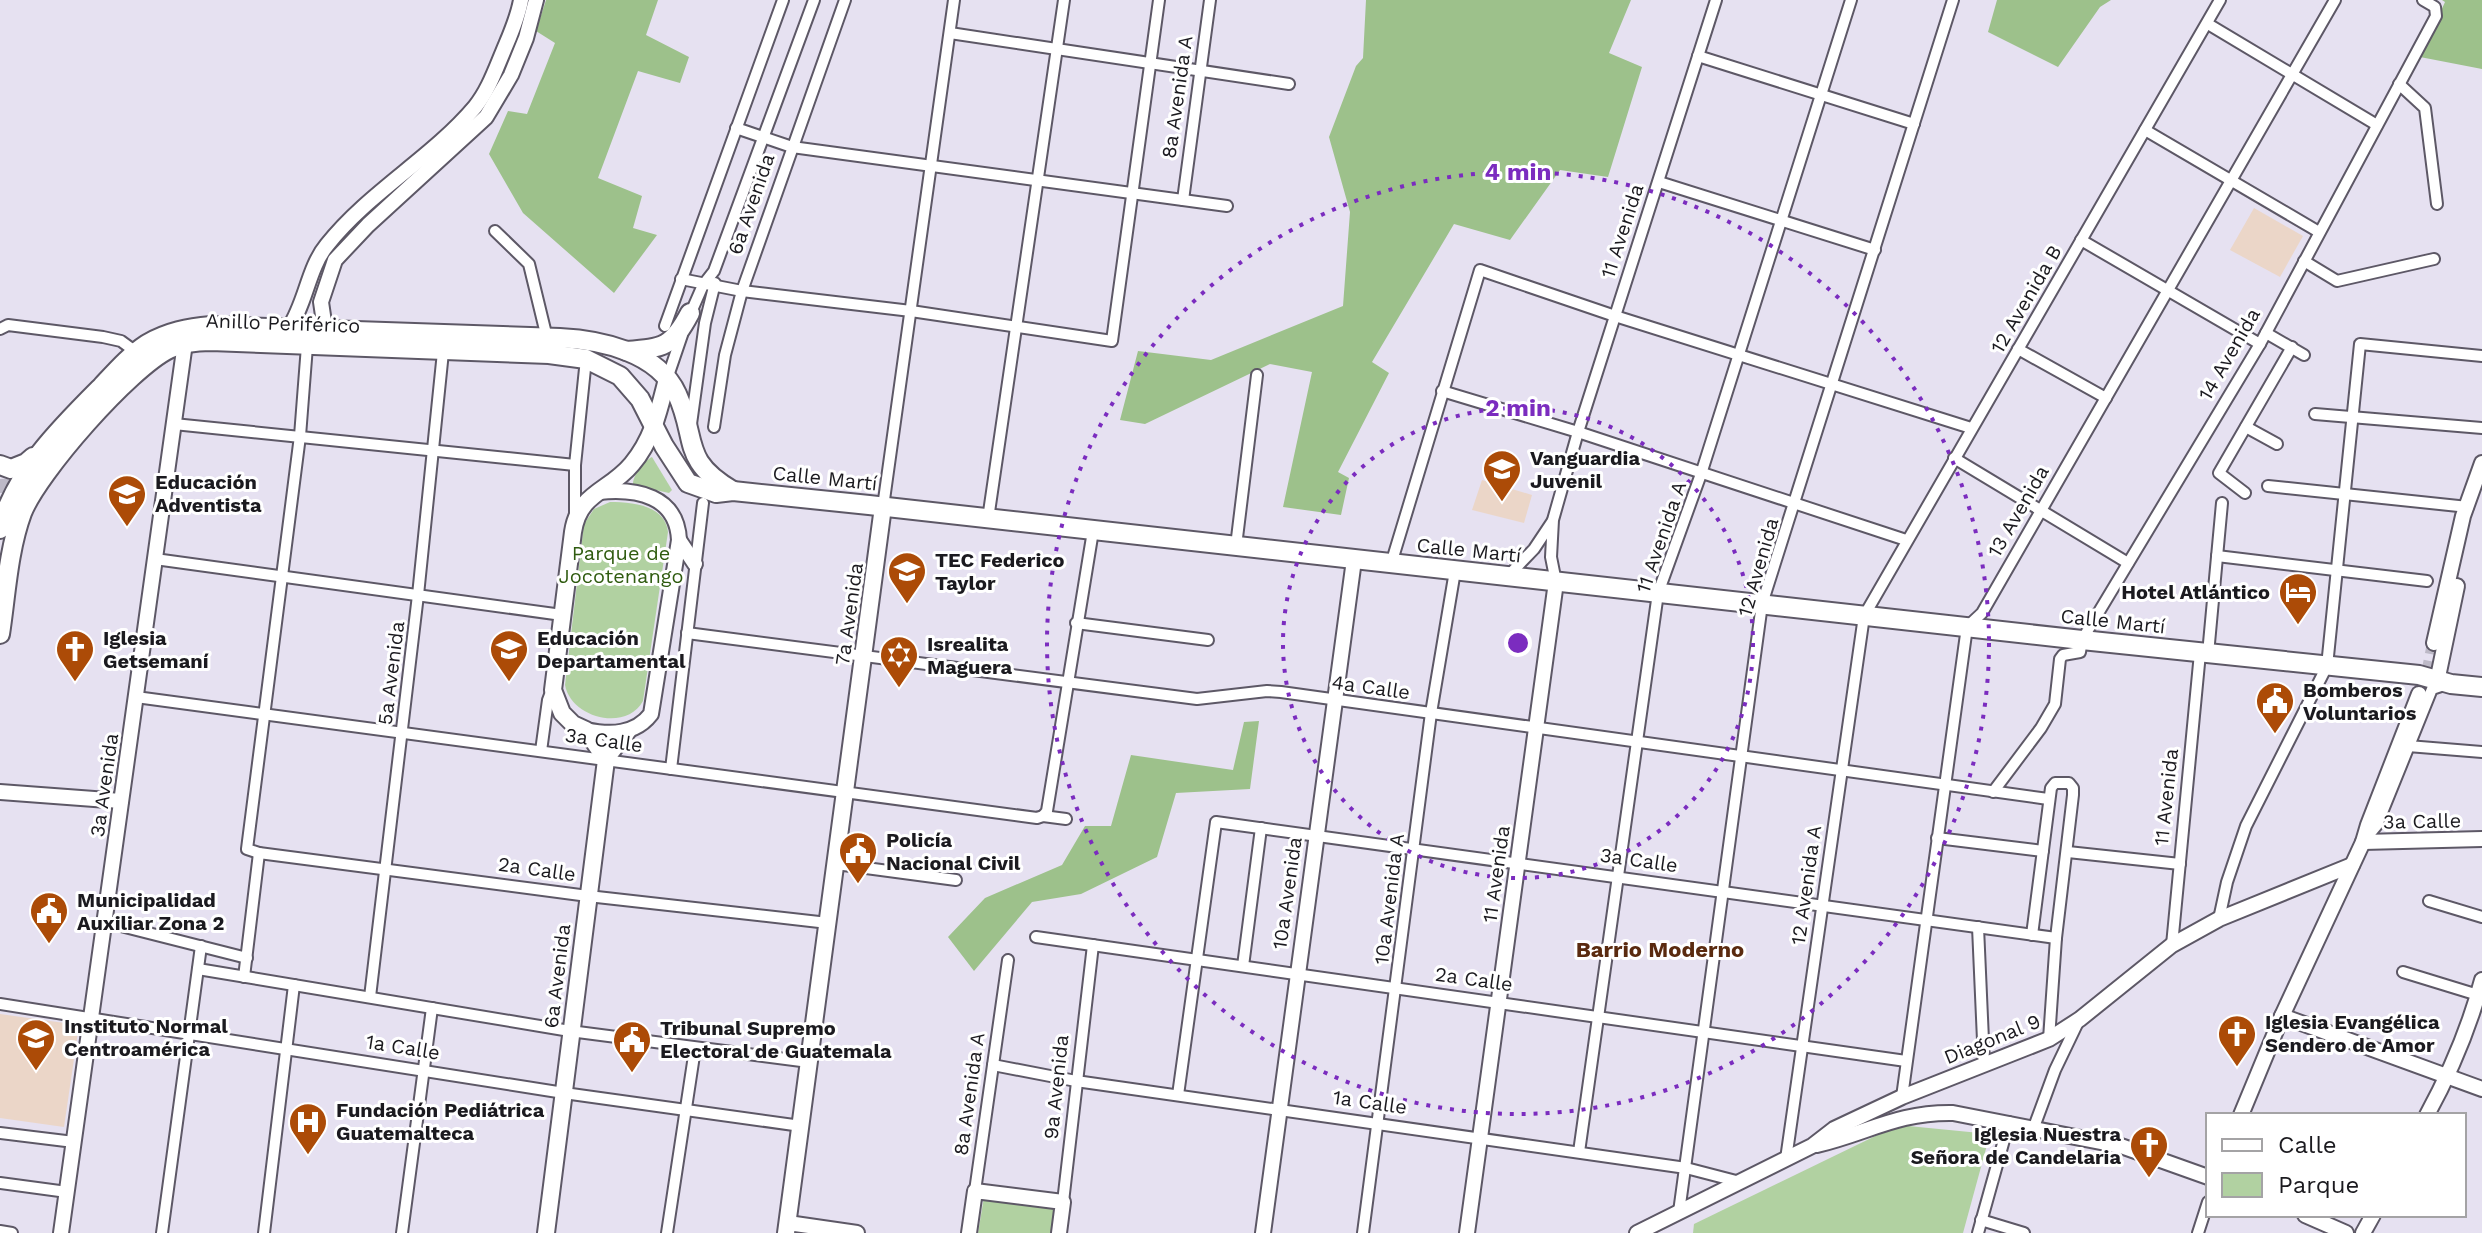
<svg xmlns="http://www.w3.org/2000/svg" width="2482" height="1233" font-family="'Work Sans',sans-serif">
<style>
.education{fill:#ebd6c8}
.green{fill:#b1d1a1}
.forest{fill:#9dc18b}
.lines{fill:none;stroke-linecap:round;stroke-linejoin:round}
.secondary-tunnel{stroke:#bdb9c7;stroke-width:14;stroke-dasharray:14 7;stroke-linecap:butt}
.street-casing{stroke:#5d5866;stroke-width:14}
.secondary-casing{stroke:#5d5866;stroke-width:18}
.primary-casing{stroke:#5d5866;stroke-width:20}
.highway-casing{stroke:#5d5866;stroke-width:22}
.street{stroke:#fff;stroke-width:10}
.secondary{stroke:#fff;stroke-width:14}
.primary{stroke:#fff;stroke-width:16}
.highway{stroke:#fff;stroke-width:18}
.ring{fill:none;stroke:#7b2cbf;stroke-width:4;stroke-dasharray:4 8}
.labels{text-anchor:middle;stroke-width:6;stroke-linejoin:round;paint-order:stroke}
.street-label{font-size:20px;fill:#1b1a1f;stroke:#fff}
.poi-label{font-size:20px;font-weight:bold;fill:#1b1a1f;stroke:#fff;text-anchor:start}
.park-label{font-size:20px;fill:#2f5b0f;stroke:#fff}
.neighbourhood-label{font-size:22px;font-weight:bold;fill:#5a2a0f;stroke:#fff}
.centre{fill:#7b2cbf;stroke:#fff;stroke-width:4}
.ring-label{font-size:24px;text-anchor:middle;font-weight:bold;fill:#7b2cbf;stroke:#fff;stroke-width:6;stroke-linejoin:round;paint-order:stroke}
</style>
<rect width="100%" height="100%" fill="#e6e1f1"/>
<g class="education">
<polygon points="2254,208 2303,236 2280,277 2230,250"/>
<polygon points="1482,480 1532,495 1524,523 1472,510"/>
<polygon points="0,1014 79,1025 64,1127 0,1118"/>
</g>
<g class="green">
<path d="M652,457L672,490L669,493L633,485C632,476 644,461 652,457Z"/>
<path d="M610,502C632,502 665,505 668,532L643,701C626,732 571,718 565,685L584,524L594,509Z"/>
<polygon points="1898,1125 1990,1134 1963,1233 1693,1233 1694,1224"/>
<polygon points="984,1197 1055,1207 1051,1233 978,1233"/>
</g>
<g class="forest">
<polygon points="546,0 658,0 646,35 689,57 680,83 638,71 598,178 642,196 633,228 657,235 614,293 523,213 489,154 508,111 527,114 555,43 536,31"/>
<polygon points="1366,0 1631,0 1609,53 1642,67 1608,177 1560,170 1510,240 1454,224 1372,362 1389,373 1338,472 1349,478 1341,515 1283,507 1312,372 1270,364 1145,424 1120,420 1138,351 1211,360 1343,306 1350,212 1329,137 1356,66 1363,58"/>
<polygon points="1997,0 2111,0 2100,7 2058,67 1988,32"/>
<polygon points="2442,0 2482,0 2482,69 2420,57 2445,2"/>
<polygon points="1259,721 1250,789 1176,793 1157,857 1081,894 1032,902 974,971 948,937 985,898 1062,865 1085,826 1111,826 1131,755 1233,770 1244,722"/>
</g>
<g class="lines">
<g class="secondary-tunnel">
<polyline points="0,458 4,512"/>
<polyline points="2419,694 2429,669 2434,643"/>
</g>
<g class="street-casing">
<g id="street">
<polyline points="2208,24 2377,125"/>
<polyline points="950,33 1289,84"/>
<polyline points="1698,56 1914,124"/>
<polyline points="2399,84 2425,108 2437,204"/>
<polyline points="736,128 792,147 1227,206"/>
<polyline points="2145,130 2319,232"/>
<polyline points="1659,182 1875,250"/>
<polyline points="1183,200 1210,0"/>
<polyline points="495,231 529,264 547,338"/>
<polyline points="2081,240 2260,344"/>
<polyline points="2304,261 2337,281 2434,259"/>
<polyline points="681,279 742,291 911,311 1112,341 1159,0"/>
<polyline points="689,317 703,285 714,271 814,0"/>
<polyline points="665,326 783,0"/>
<polyline points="0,329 8,325 103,337 121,341 136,352"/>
<polyline points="2266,333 2304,355"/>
<polyline points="307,346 300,436 247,849 259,853 588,896 828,923"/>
<polyline points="2018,349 2106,398"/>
<polyline points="667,379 682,335"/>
<polyline points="1442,391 1578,432 1906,540"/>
<polyline points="2315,414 2482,428"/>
<polyline points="174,424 575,465"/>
<polyline points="691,424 705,323 715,283"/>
<polyline points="714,427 725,355 742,291 845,0"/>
<polyline points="2246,427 2277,444"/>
<polyline points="1954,458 2128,563"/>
<polyline points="2268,486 2468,507"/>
<polyline points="2245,493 2219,473 2292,347"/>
<polyline points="883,507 954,0"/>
<polyline points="575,515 575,465 586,359"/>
<polyline points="988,519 1064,0"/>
<polyline points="1236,546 1257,375"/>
<polyline points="2217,556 2427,581"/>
<polyline points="155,559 562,615"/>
<polyline points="1391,564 1480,270 1615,316 1971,428"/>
<polyline points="1508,576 1534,549 1552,522"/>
<polyline points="1556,582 1551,557 1553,520 1578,432 1716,0"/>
<polyline points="1076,623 1208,640"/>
<polyline points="687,633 1197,699 1267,691 1281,692 2048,799"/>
<polyline points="2208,654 2222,503"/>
<polyline points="136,697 1037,818 1043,816 1066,819"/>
<polyline points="2408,746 2482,752"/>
<polyline points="541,751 548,700 553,687"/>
<polyline points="671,769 703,503"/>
<polyline points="1993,792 2041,728 2055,704 2060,659 2063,655 2080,652 2082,640 2260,344 2436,16 2435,7 2423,0"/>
<polyline points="1043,816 1047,811 1093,531"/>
<polyline points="2367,837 2377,825 2432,689 2444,685"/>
<polyline points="1937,838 2043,851"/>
<polyline points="2068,852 2180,864"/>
<polyline points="836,864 956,880"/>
<polyline points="2429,901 2482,917"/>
<polyline points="2219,919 2227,882 2246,826 2327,666 2360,344 2482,356"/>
<polyline points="105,922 247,958"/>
<polyline points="1978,927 1984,1063"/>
<polyline points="2032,935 2051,788 2055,783 2069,783 2073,788 2073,795 2056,938 2049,1039"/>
<polyline points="1036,937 1906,1061"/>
<polyline points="2172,945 2200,653"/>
<polyline points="1243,966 1261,828"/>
<polyline points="198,969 570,1031 809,1062"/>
<polyline points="2403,972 2478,995"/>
<polyline points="244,977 259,853"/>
<polyline points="370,997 418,595 443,352"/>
<polyline points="0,1004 564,1093 801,1126"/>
<polyline points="993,1065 1076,1081 1686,1168 1740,1182"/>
<polyline points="1178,1095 1216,822 2056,938"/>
<polyline points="1902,1097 1967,627 1982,613 2335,0"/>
<polyline points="2034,1127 2055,1070 2079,1020"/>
<polyline points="0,1133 74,1142"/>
<polyline points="1579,1152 1658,593 1701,474 1851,0"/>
<polyline points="1786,1159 1864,616 2220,0"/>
<polyline points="0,1183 67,1192"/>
<polyline points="975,1191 1008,960"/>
<polyline points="1063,1202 1093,945"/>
<polyline points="1679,1212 1762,604 1953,0"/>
<polyline points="1981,1220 2024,1233"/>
<polyline points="0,1231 12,1233"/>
<polyline points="162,1233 201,946"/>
<polyline points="264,1233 294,985"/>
<polyline points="402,1233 432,1008"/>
<polyline points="667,1233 695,1049"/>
<polyline points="1363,1233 1431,713 1455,571"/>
<polyline points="1978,1233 2009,1122"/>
<polyline points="2198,1233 2208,1202"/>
</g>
</g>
<g class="secondary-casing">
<g id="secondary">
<path d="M289,328C306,303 308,268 327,245C369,192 432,158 475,107C488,91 495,71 503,52C510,35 518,18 521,0"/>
<polyline points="325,329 321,302 335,260 368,225 486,117 511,75 526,38 536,0"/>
<polyline points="679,540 695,564"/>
<polyline points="2434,643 2463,516 2482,463"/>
<polyline points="2439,672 2457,586"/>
<path d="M586,730C610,735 635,735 651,714L679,540C677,496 637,488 599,492"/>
<polyline points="606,760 629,731"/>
<polyline points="0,792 121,801"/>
<polyline points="2363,842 2482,839"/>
<polyline points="2282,1016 2482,1089"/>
<polyline points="2241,1115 2282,1016 2363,842 2368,825 2419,694"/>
<path d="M2427,1115C2451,1071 2469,1029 2482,980"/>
<path d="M1817,1145C1868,1133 1897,1112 1953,1113L2121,1146L2208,1177"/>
<polyline points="2305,1215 2346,1233"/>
<polyline points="788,1223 857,1233"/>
<polyline points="61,1233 185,343"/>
<polyline points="969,1233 975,1191 1063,1202 1059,1233"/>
<polyline points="1263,1233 1354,560"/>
<polyline points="1467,1233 1556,582"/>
<polyline points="1637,1233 1812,1146 1834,1129 1902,1097 2049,1039 2080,1019 2172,945 2219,919 2352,865"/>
<polyline points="2363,1233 2373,1215"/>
</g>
</g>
<g class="primary-casing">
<g id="primary">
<path d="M546,1233L606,760L586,730L573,724L562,713L553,690L573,532C579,492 609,492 632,464C653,439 659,410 667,379"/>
<polyline points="786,1233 883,507"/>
</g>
</g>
<g class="highway-casing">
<g id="highway">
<path d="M626,351C664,348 672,347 690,313"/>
<polyline points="0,465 11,469 26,463 33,457"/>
<path d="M0,529C16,471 61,427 102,386C116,371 130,355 147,344C168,332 188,328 211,326L560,338C601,340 658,352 677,394C698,440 680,460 733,491"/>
<path d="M0,634C6,595 8,551 22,513C38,472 130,368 169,349C183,342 197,341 211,341L549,354L586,359L620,376L640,399L664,446L688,483L716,493L733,491L869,505L2082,640L2419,675L2451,684L2482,687"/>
</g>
</g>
<use href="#street" class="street"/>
<use href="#secondary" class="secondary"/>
<use href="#primary" class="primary"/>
<use href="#highway" class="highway"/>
</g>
<g class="ring">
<circle cx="1518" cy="643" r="235"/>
<circle cx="1518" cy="643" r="471"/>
</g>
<defs>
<g id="school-pin" transform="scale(2)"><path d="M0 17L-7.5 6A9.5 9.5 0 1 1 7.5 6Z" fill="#ac4b07" stroke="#fff"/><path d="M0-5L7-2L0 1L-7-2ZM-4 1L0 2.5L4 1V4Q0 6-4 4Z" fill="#fff"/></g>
<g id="hotel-pin" transform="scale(2)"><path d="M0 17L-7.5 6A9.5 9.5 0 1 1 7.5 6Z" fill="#ac4b07" stroke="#fff"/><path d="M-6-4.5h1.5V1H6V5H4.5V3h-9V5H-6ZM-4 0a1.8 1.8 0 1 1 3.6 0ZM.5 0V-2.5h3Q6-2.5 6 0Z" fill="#fff"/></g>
<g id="church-pin" transform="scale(2)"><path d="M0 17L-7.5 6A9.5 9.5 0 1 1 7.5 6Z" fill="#ac4b07" stroke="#fff"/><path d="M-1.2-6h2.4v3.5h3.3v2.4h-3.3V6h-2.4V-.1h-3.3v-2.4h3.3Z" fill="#fff"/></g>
<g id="synagogue-pin" transform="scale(2)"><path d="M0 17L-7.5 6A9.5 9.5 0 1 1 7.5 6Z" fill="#ac4b07" stroke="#fff"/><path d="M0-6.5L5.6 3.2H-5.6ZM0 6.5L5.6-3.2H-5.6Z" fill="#fff"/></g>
<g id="civic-pin" transform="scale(2)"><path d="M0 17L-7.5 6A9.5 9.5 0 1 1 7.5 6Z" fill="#ac4b07" stroke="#fff"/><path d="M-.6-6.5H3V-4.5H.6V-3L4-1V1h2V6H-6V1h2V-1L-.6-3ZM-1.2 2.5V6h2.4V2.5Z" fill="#fff"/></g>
<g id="hospital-pin" transform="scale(2)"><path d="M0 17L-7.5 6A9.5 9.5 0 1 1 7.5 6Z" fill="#ac4b07" stroke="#fff"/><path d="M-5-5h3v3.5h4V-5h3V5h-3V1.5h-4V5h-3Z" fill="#fff"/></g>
</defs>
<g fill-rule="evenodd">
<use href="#school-pin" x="1502" y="469"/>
<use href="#school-pin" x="127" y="494"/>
<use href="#school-pin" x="907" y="571"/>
<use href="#hotel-pin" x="2298" y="592"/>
<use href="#church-pin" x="75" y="649"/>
<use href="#school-pin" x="509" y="649"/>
<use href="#synagogue-pin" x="899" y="655"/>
<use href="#civic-pin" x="2275" y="701"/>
<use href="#civic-pin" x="858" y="851"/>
<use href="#civic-pin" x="49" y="911"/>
<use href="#church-pin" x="2237" y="1034"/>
<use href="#school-pin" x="36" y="1038"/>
<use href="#civic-pin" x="632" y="1040"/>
<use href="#hospital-pin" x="308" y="1122"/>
<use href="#church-pin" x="2149" y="1145"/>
</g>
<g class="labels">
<g class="street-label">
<text transform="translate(1177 97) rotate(-82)" y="7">8a Avenida A</text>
<text transform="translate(751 204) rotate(-71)" y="7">6a Avenida</text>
<text transform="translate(1622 231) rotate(-72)" y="7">11 Avenida</text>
<text transform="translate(2026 299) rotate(-60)" y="7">12 Avenida B</text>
<text transform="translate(283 323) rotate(2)" y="7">Anillo Periférico</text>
<text transform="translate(2229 354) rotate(-60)" y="7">14 Avenida</text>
<text transform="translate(825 478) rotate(6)" y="7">Calle Martí</text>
<text transform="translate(2018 511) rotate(-60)" y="7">13 Avenida</text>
<text transform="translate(1661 537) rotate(-71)" y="7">11 Avenida A</text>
<text transform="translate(1469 550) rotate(6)" y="7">Calle Martí</text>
<text transform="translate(1758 567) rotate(-74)" y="7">12 Avenida</text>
<text transform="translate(849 614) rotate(-82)" y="7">7a Avenida</text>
<text transform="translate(2113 621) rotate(6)" y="7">Calle Martí</text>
<text transform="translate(391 673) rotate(-83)" y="7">5a Avenida</text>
<text transform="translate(1371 687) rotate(8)" y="7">4a Calle</text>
<text transform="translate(604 740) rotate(8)" y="7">3a Calle</text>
<text transform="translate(104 785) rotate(-82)" y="7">3a Avenida</text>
<text transform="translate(2166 797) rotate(-84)" y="7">11 Avenida</text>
<text transform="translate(2422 821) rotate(-1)" y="7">3a Calle</text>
<text transform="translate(1639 860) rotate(8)" y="7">3a Calle</text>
<text transform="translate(537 869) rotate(8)" y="7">2a Calle</text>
<text transform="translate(1496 874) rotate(-82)" y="7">11 Avenida</text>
<text transform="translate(1806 885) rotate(-82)" y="7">12 Avenida A</text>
<text transform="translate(1287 893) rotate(-82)" y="7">10a Avenida</text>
<text transform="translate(1389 899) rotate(-83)" y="7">10a Avenida A</text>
<text transform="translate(557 976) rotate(-83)" y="7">6a Avenida</text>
<text transform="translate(1474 979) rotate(8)" y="7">2a Calle</text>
<text transform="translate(1992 1039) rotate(-22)" y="7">Diagonal 9</text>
<text transform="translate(403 1047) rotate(9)" y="7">1a Calle</text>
<text transform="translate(1056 1087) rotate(-84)" y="7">9a Avenida</text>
<text transform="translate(969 1094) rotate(-82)" y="7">8a Avenida A</text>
<text transform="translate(1370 1102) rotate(8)" y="7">1a Calle</text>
</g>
<g class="poi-label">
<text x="1530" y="465">Vanguardia<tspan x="1530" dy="23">Juvenil</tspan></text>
<text x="155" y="489">Educación<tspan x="155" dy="23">Adventista</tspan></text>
<text x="935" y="567">TEC Federico<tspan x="935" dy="23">Taylor</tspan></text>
<text x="2270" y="599" text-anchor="end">Hotel Atlántico</text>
<text x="103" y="645">Iglesia<tspan x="103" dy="23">Getsemaní</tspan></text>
<text x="537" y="645">Educación<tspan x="537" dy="23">Departamental</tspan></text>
<text x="927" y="651">Isrealita<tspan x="927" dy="23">Maguera</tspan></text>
<text x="2303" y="697">Bomberos<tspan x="2303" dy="23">Voluntarios</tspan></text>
<text x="886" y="847">Policía<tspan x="886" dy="23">Nacional Civil</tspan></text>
<text x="77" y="907">Municipalidad<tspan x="77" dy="23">Auxiliar Zona 2</tspan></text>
<text x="2265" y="1029">Iglesia Evangélica<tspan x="2265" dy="23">Sendero de Amor</tspan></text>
<text x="64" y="1033">Instituto Normal<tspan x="64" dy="23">Centroamérica</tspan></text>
<text x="660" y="1035">Tribunal Supremo<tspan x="660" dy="23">Electoral de Guatemala</tspan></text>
<text x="336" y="1117">Fundación Pediátrica<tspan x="336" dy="23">Guatemalteca</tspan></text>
<text x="2121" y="1141" text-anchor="end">Iglesia Nuestra<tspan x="2121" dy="23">Señora de Candelaria</tspan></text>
</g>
<g class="park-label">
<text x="621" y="560">Parque de<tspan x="621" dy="23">Jocotenango</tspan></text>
</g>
<g class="neighbourhood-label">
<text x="1660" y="957">Barrio Moderno</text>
</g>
</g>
<circle cx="1518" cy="643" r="12" class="centre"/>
<g class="ring-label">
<text x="1518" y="180">4 min</text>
<text x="1518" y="416">2 min</text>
</g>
<rect x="2206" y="1113" width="260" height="104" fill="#ffffff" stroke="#a4a3a5" stroke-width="2"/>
<rect x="2222" y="1139" width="40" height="12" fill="#ffffff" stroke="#a4a3a5" stroke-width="2"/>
<text x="2278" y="1153" font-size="24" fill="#1b1a1f">Calle</text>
<rect x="2222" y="1173" width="40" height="24" fill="#b1d1a1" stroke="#a4a3a5" stroke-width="2"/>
<text x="2278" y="1193" font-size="24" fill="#1b1a1f">Parque</text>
</svg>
